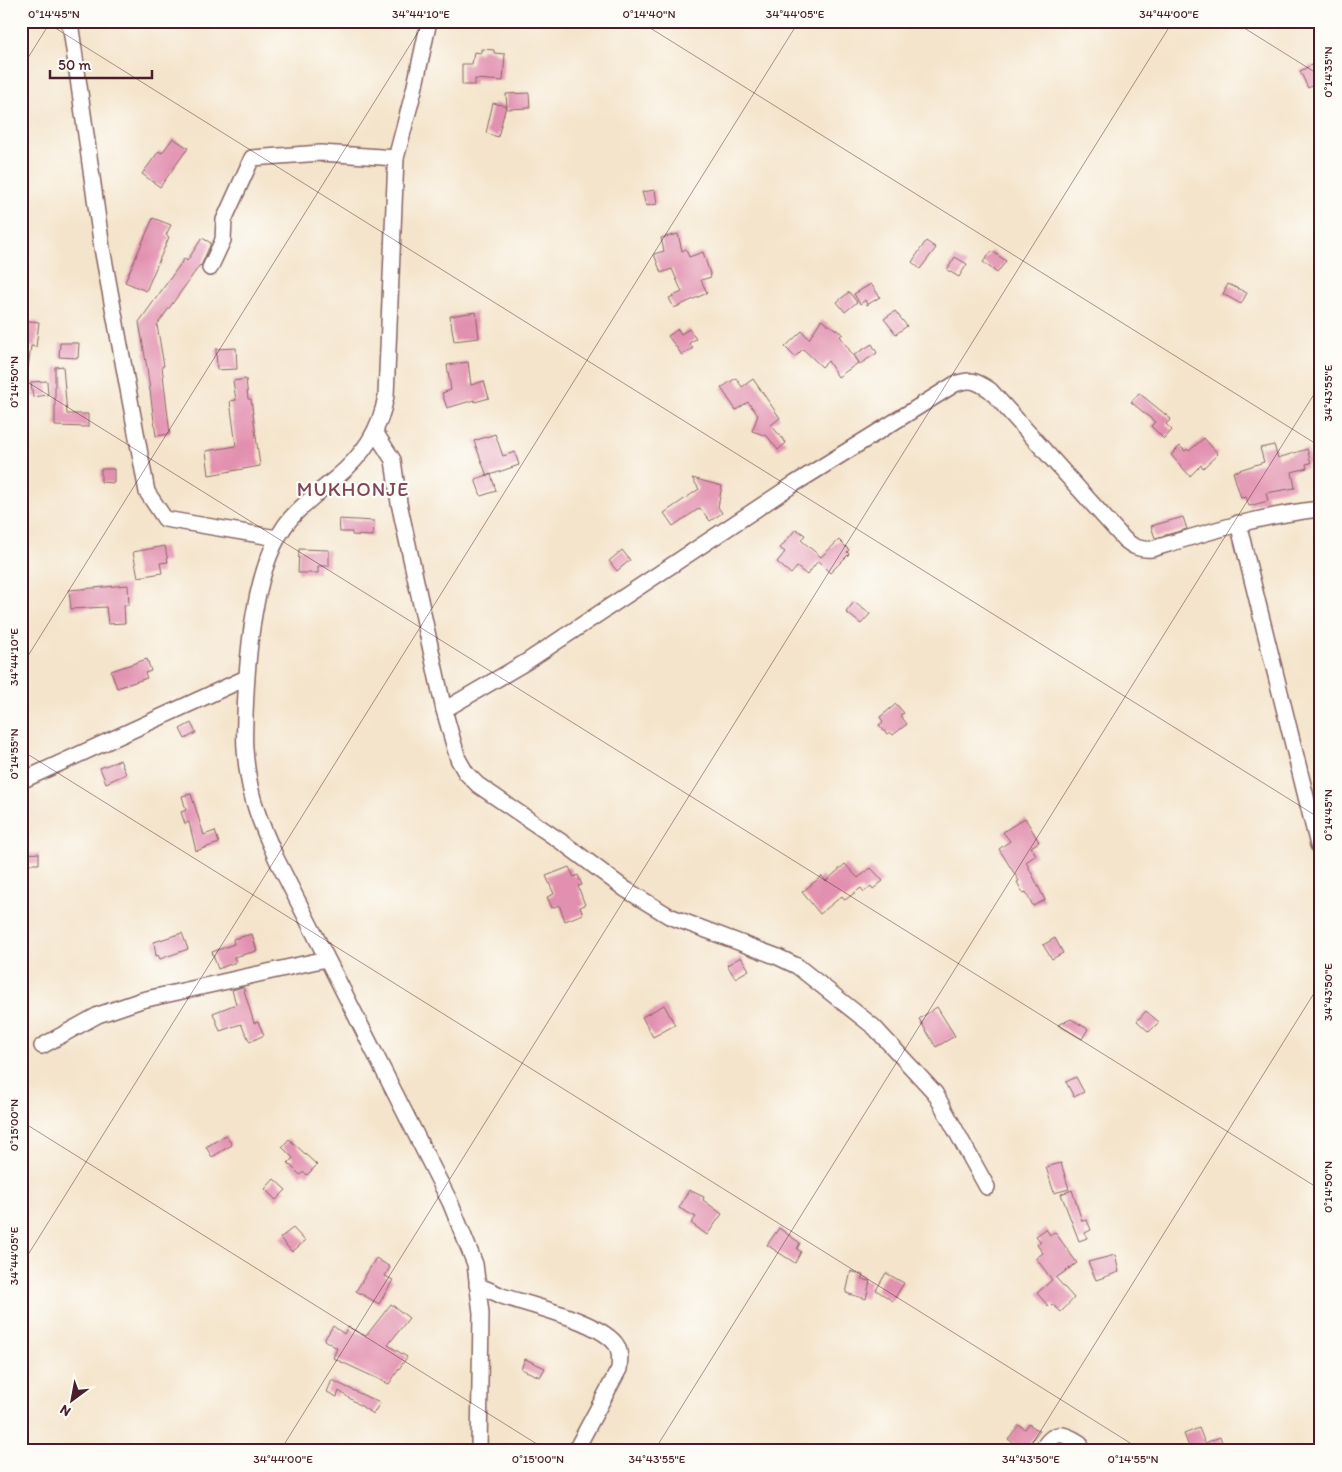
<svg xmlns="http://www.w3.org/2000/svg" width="1342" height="1472" font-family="Itim,sans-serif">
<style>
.building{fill:#e290af}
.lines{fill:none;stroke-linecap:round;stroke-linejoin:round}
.street-casing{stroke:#866463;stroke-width:18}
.street{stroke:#fff;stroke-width:15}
.ticks{fill:none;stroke:#4a1f2b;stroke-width:1;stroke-opacity:0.45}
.labels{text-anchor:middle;stroke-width:4.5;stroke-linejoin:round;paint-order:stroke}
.quarter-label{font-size:20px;letter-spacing:1px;fill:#7f4759;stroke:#fdfcf7}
.neatline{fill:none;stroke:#4a1f2b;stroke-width:2}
.ticks-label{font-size:12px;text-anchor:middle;fill:#4a1f2b}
</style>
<rect width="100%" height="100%" fill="#fdfcf7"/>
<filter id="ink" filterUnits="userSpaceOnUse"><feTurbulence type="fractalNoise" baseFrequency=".02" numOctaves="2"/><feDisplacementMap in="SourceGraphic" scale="10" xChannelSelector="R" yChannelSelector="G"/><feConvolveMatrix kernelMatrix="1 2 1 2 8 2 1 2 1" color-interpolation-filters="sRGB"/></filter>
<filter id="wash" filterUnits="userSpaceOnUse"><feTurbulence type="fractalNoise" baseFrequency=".0096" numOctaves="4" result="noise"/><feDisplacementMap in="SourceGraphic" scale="20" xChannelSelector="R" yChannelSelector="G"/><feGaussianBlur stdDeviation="1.12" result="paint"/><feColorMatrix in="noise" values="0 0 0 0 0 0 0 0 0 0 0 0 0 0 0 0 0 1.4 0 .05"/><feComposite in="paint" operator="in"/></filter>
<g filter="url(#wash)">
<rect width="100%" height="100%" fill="#f4e4cb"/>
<g id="blocks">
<g class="building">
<polygon points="481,49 494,50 494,53 505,54 503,81 475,79 475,85 462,85 462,64 472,64 474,52 481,53"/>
<polygon points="1312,65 1320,82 1308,88 1300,71"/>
<polygon points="529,93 530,108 507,109 506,94"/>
<polygon points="493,103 506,106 498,137 486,133"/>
<polygon points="173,138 188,148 160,187 142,174 159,151 162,153"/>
<polygon points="655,190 657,204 646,206 642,192"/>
<polygon points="153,218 171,225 166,235 169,237 146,291 125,282"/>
<polygon points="678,234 682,251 686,249 689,257 703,252 711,277 701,280 707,293 674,308 669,298 682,292 672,269 661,273 654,254 664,251 661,238"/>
<polygon points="202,238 211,243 201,266 200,265 157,325 164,366 162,366 170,434 156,436 147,368 139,322 184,259 187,261"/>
<polygon points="926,241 936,248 920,269 912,262"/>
<polygon points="992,251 1006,261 997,273 983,262"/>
<polygon points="955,257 967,264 959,277 947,270"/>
<polygon points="871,284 880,297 867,305 865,300 860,304 854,294"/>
<polygon points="1228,284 1247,293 1241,304 1223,294"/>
<polygon points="849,292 857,302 845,312 837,302"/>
<polygon points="895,311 907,326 896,334 884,319"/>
<polygon points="476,312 479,338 454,341 450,316"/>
<polygon points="21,320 39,322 36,347 31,346 28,368 21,368"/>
<polygon points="821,320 843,334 840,336 858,363 838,377 828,361 822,367 803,349 795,357 785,347 802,331 809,339"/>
<polygon points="678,329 681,334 689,329 696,339 689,343 693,348 682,355 668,336"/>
<polygon points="60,343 79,343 78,358 59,357"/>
<polygon points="872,344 877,353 860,364 854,355"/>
<polygon points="236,348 237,369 217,370 216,349"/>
<polygon points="468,362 471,385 484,381 489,398 475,402 474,400 447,408 442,393 451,390 447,365"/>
<polygon points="63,366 67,414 88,414 88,427 55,426 55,367"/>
<polygon points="736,378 742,387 753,379 780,418 771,425 786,443 778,450 767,436 752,431 758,415 748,402 736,410 721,388"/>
<polygon points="246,379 248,399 251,399 260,466 209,475 206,451 236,446 230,401 236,400 233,381"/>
<polygon points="47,381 48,395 33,397 31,382"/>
<polygon points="1139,393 1171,419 1166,424 1172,430 1164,439 1151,426 1155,422 1131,402"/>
<polygon points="495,434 503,456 515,452 519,465 487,476 474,441"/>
<polygon points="1204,438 1218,454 1203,468 1201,465 1190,476 1171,455 1180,446 1185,451 1187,449 1189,451"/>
<polygon points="1274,445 1278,458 1307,449 1311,463 1306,464 1307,468 1292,472 1295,488 1266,493 1268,501 1249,506 1246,497 1241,498 1233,472 1264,462 1260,448"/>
<polygon points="101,469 114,469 114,483 101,482"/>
<polygon points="491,474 496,491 481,496 475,479"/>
<polygon points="692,478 722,486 718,507 722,513 710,521 700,508 673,526 664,513 699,489"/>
<polygon points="1183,517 1187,529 1155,538 1151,526"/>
<polygon points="339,519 374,521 373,536 352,535 352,532 340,532"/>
<polygon points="796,529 805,535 801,540 821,557 839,540 849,550 847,552 849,554 830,573 818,561 807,575 797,567 791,574 777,562 785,552 780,548"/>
<polygon points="165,546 168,562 160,563 162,573 138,577 133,552"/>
<polygon points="299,549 329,550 329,566 318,566 318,573 298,573"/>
<polygon points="622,550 630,560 617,571 609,561"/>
<polygon points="128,585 129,605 124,605 125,623 108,624 106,607 71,609 69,590"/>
<polygon points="854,602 870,614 861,624 846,612"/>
<polygon points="147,659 151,671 145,673 147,678 117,688 111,671"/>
<polygon points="896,704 904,713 900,715 907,724 893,735 890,732 887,734 879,725 883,722 880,717"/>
<polygon points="191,723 196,733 185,739 180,729"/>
<polygon points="120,760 126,774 106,783 100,768"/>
<polygon points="191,794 204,835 215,831 219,843 196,851 189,822 185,824 181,812 186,810 182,796"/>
<polygon points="1025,818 1039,842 1031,847 1036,855 1026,862 1045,900 1033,906 1026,892 1023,893 1017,882 1019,881 999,849 1010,841 1003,832"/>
<polygon points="39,853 39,864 25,864 25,854"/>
<polygon points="845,864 858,878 871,868 883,881 873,889 871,886 864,892 861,888 845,900 842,896 820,914 802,892 822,876 826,881"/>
<polygon points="569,867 574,877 578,875 582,885 578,886 585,905 580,907 583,914 565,921 559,905 552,908 547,897 554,894 546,876"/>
<polygon points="182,933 188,949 160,959 158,955 156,956 154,942"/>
<polygon points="252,934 257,951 234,957 236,962 218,969 212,952 234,944 233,939"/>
<polygon points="1055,938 1063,953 1052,959 1043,945"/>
<polygon points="741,957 749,970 735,978 727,965"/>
<polygon points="243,987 254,1023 258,1022 264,1035 250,1042 241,1024 220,1031 213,1013 236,1004 232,990"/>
<polygon points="664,1005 675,1025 653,1037 642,1017"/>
<polygon points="937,1007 955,1036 936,1047 919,1019"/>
<polygon points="1146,1011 1159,1022 1149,1032 1137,1021"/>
<polygon points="1071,1019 1088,1029 1082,1039 1058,1025"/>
<polygon points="1076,1077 1084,1092 1074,1097 1066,1082"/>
<polygon points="226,1135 232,1145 212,1157 206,1147"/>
<polygon points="289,1139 317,1165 307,1175 304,1172 300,1175 288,1163 293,1158 282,1147"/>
<polygon points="1061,1163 1069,1189 1054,1193 1046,1167"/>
<polygon points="274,1179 286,1190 276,1200 265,1189"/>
<polygon points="689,1190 704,1197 703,1200 722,1214 707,1235 691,1223 696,1217 679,1208"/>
<polygon points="1072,1190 1082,1221 1087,1220 1091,1230 1085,1233 1087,1238 1079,1241 1061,1194"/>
<polygon points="293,1228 305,1241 292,1252 280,1238"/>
<polygon points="779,1228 800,1243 797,1249 801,1252 795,1263 767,1245"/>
<polygon points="1046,1229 1050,1235 1055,1232 1077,1263 1056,1278 1074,1298 1061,1312 1052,1304 1049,1307 1037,1293 1052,1280 1036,1258 1043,1253 1037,1245 1041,1242 1036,1236"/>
<polygon points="1115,1255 1119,1272 1096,1280 1088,1262"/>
<polygon points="376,1258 390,1267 385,1276 393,1280 379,1304 356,1291"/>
<polygon points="851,1271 863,1275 862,1279 870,1281 866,1299 846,1293"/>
<polygon points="886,1273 904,1283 893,1301 876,1290"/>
<polygon points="391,1304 409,1318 388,1345 407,1357 389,1384 333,1358 337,1348 324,1340 333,1326 344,1334 348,1327 366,1336"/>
<polygon points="525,1359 545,1368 540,1377 521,1369"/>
<polygon points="332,1380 340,1384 380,1403 373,1414 339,1391 337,1397 327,1392"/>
<polygon points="1029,1424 1039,1431 1024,1451 1008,1439 1019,1425 1025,1429"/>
<polygon points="1199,1428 1205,1443 1220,1437 1226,1451 1187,1451 1190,1449 1184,1434"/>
</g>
</g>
</g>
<g filter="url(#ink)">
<use href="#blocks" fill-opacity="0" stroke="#866463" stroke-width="1"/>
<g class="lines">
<g class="street-casing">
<g id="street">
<polyline points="68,21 71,29 102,248 147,492 165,519 277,538"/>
<path d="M429,21L414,90L396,158L386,396C380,431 363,455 336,478C320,491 304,503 291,518C253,562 247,658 245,715C245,726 244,738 245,749C246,765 250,791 255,805C260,823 269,841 276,858L450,1202L475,1264L481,1313L479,1451"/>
<polyline points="210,268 223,240 224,220 252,158 321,153 396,158"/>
<polyline points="375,432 393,460 399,503 444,710 458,759 466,773 478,785 566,845 625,889 669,916 778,957 797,966 874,1027 935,1093 987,1187"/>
<polyline points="1238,523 1318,845"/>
<path d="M444,710L526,662L794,484L955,384C971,378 976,381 990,390L1124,539C1133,547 1140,550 1152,549C1208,532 1262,515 1321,509"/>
<polyline points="21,781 246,678"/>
<polyline points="42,1046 98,1015 142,1000 326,959"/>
<path d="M477,1285C486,1289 494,1292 502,1296C530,1305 597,1321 615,1343C621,1350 620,1360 619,1369L579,1444V1451"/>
<path d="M1041,1451C1053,1431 1061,1431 1080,1443"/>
</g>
</g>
<use href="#street" class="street"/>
</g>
</g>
<path class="ticks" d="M44,21L1321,819M639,21L1321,447M1233,21L1321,76M21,69L51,21M21,378L1321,1190M21,667L425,21M21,750L1143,1451M21,1121L548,1451M21,1266L799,21M280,1451L1173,21M654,1451L1321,383M1028,1451L1321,982"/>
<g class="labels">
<g class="quarter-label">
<text x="353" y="496">MUKHONJE</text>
</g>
</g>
<rect width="1342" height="1472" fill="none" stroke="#fdfcf7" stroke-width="55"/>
<g transform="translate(72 1400) rotate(212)" stroke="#fdfcf7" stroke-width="4" paint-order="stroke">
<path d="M0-4L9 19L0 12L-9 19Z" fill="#4a1f2b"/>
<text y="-8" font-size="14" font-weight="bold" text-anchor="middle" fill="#4a1f2b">N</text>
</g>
<path d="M50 70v8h102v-8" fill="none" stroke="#4a1f2b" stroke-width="2.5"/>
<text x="58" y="70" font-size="15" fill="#4a1f2b" stroke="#fdfcf7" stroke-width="4" paint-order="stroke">50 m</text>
<rect x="28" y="28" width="1286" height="1416" class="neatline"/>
<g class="ticks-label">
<text x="54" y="18">0°14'45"N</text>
<text x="421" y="18">34°44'10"E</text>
<text x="649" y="18">0°14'40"N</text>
<text x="795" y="18">34°44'05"E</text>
<text x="1169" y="18">34°44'00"E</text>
<text transform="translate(1328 72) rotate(-90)" y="4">0°14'35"N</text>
<text transform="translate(14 382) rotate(-90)" y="4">0°14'50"N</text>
<text transform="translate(1328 393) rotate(-90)" y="4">34°43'55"E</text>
<text transform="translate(14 657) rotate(-90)" y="4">34°44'10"E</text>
<text transform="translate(14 754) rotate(-90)" y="4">0°14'55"N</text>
<text transform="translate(1328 815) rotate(-90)" y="4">0°14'45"N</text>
<text transform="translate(1328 992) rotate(-90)" y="4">34°43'50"E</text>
<text transform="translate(14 1125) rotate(-90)" y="4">0°15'00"N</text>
<text transform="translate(1328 1187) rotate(-90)" y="4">0°14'50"N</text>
<text transform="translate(14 1256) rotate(-90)" y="4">34°44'05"E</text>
<text x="283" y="1463">34°44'00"E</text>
<text x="538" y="1463">0°15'00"N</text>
<text x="657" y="1463">34°43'55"E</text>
<text x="1031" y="1463">34°43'50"E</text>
<text x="1133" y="1463">0°14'55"N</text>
</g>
</svg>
